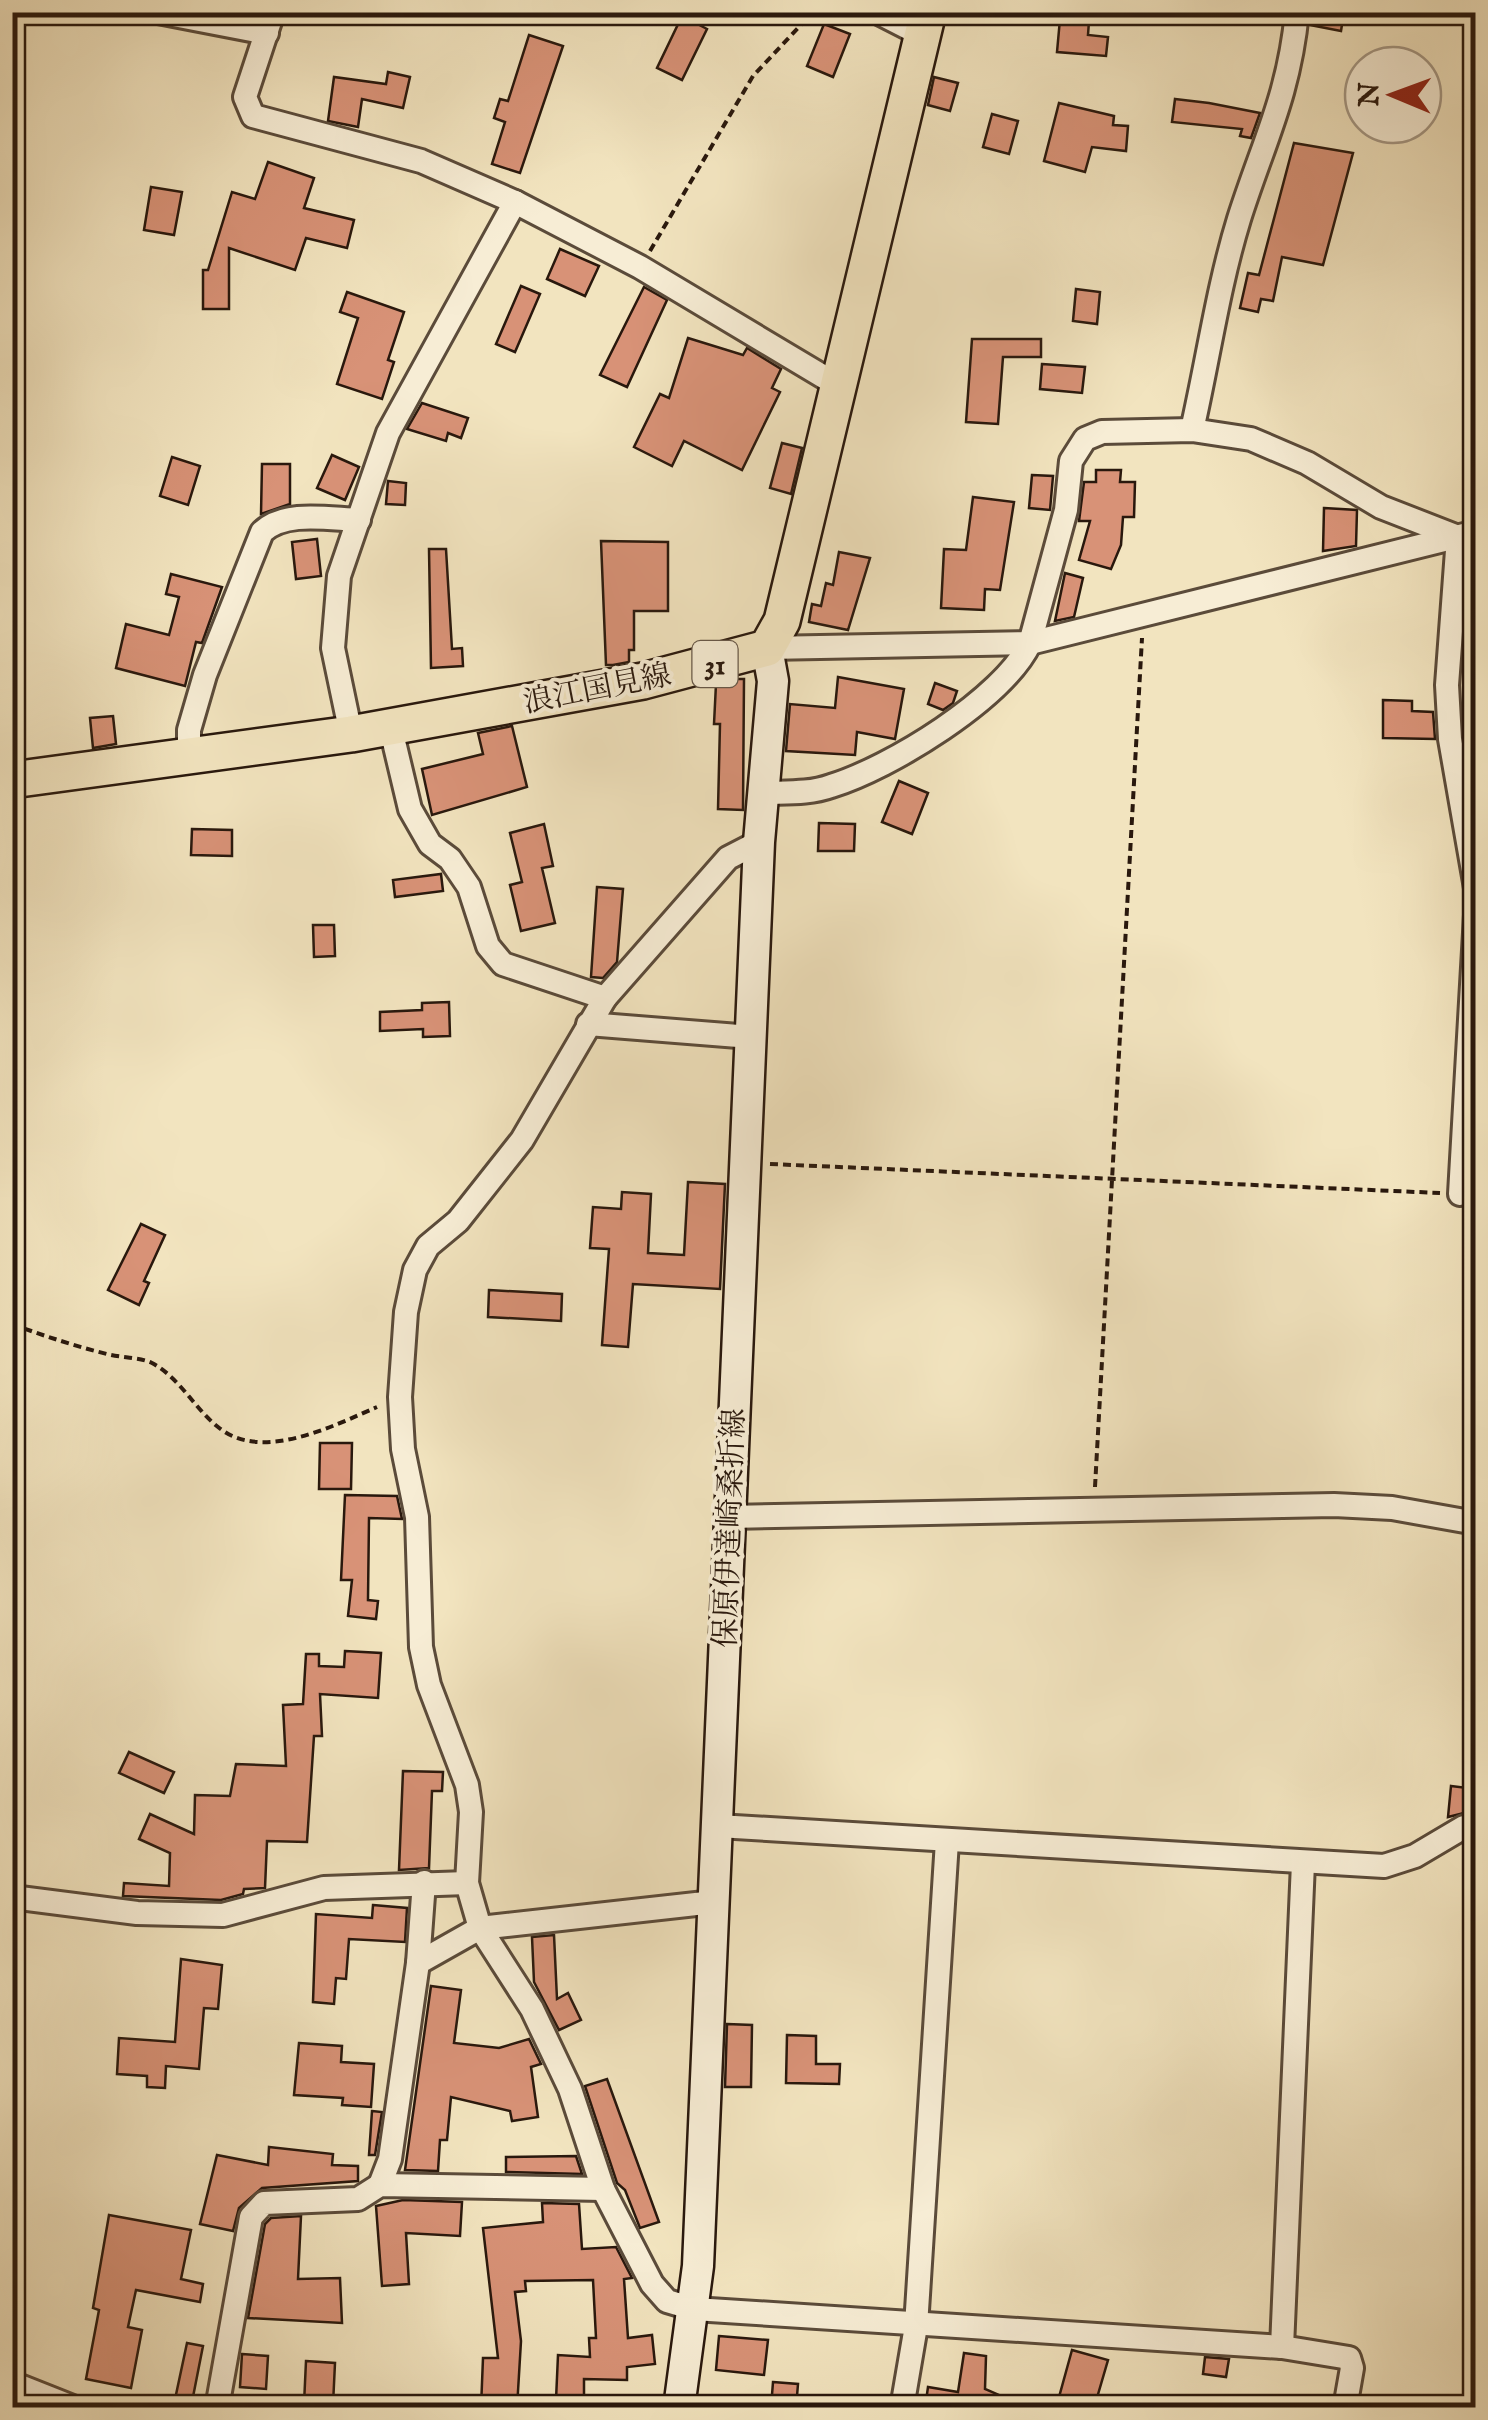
<svg xmlns="http://www.w3.org/2000/svg" width="1488" height="2420" font-family="'IM FELL English','Noto Serif JP',serif">
<style>
.building{fill:#d89277;stroke:#29180d;stroke-width:2.5}
.lines{fill:none;stroke-linecap:round;stroke-linejoin:round}
.street-casing{stroke:#5b4b3a;stroke-width:28}
.secondary-casing{stroke:#29180d;stroke-width:35}
.primary-casing{stroke:#29180d;stroke-width:40}
.path{stroke:#29180d;stroke-width:4;stroke-dasharray:8 5;stroke-linecap:butt}
.street{stroke:#f7edd5;stroke-width:22}
.secondary{stroke:#f7edd5;stroke-width:30}
.primary{stroke:#f2e4bf;stroke-width:35}
.labels{text-anchor:middle;stroke-width:8;stroke-linejoin:round;paint-order:stroke}
.shield{fill:#f7edd5;stroke:#675849;stroke-width:2.5}
.shield-label{font-size:28px;font-weight:bold;fill:#29180d}
.street-label{font-size:30px;fill:#29180d;stroke:#f7edd5}
</style>
<rect width="100%" height="100%" fill="#f2e4bf"/>
<filter id="stains"><feTurbulence type="fractalNoise" baseFrequency=".002" numOctaves="4"/><feColorMatrix values="0 0 0 0 .2 0 0 0 0 .09 0 0 0 0 .02 0 0 0 .5 -.17"/></filter>
<radialGradient id="worn" r=".72"><stop offset=".6" stop-color="#630" stop-opacity="0"/><stop offset="1" stop-color="#630" stop-opacity=".3"/></radialGradient>
<g class="building">
<polygon points="1312,12 1344,12 1341,31 1310,25"/>
<polygon points="682,16 707,29 682,80 657,68"/>
<polygon points="1060,19 1089,21 1088,35 1108,37 1106,56 1057,52"/>
<polygon points="824,24 850,34 833,77 807,66"/>
<polygon points="529,35 563,46 520,173 492,164 505,122 494,118 500,99 508,101"/>
<polygon points="388,72 410,77 403,108 362,99 358,127 328,121 334,77 386,84"/>
<polygon points="934,77 958,83 950,111 928,105"/>
<polygon points="1175,99 1209,103 1260,113 1251,138 1240,136 1242,129 1172,122"/>
<polygon points="1059,103 1114,116 1113,125 1128,126 1126,151 1092,147 1085,172 1044,161"/>
<polygon points="992,114 1018,121 1009,154 983,147"/>
<polygon points="1294,143 1353,153 1323,265 1282,257 1273,301 1261,299 1258,312 1240,308 1248,273 1259,275"/>
<polygon points="268,162 314,178 304,208 354,220 347,248 306,238 295,270 229,248 229,309 203,309 203,270 208,270 232,192 255,199"/>
<polygon points="151,187 182,192 174,235 144,230"/>
<polygon points="560,249 599,266 585,296 547,279"/>
<polygon points="521,286 540,294 515,352 496,344"/>
<polygon points="644,287 667,300 627,387 600,375"/>
<polygon points="1076,289 1100,292 1097,324 1073,321"/>
<polygon points="347,292 404,312 388,360 394,362 382,399 337,384 358,318 340,312"/>
<polygon points="688,338 743,355 747,348 781,369 772,388 780,392 742,470 684,441 672,466 634,447 660,394 669,398"/>
<polygon points="972,339 1041,339 1041,357 1003,357 998,424 966,422"/>
<polygon points="1042,364 1085,367 1082,393 1040,389"/>
<polygon points="422,403 468,418 461,438 448,433 446,441 407,429"/>
<polygon points="782,443 802,448 791,494 770,488"/>
<polygon points="332,455 359,467 345,500 317,488"/>
<polygon points="172,457 200,466 188,505 160,496"/>
<polygon points="262,464 290,464 290,504 261,514"/>
<polygon points="1096,470 1121,470 1120,482 1135,482 1134,517 1123,517 1121,545 1111,569 1079,560 1090,521 1079,521 1084,482 1096,482"/>
<polygon points="1032,475 1053,476 1050,510 1029,508"/>
<polygon points="388,481 406,483 405,505 386,504"/>
<polygon points="973,497 1014,502 1000,590 985,589 984,610 941,608 944,549 966,550"/>
<polygon points="1324,508 1357,510 1356,546 1323,551"/>
<polygon points="317,539 321,576 296,579 292,542"/>
<polygon points="601,541 668,542 668,611 634,611 634,650 629,650 629,662 613,665 606,665"/>
<polygon points="429,549 446,549 452,649 462,648 463,666 431,668"/>
<polygon points="839,552 870,558 848,630 809,622 812,604 821,606 826,583 833,585"/>
<polygon points="1065,573 1083,578 1074,617 1055,621"/>
<polygon points="171,574 222,587 202,643 196,642 185,686 116,668 126,624 169,635 179,597 166,594"/>
<polygon points="838,677 904,689 895,739 857,732 855,755 786,751 790,704 835,708"/>
<polygon points="734,679 744,679 743,810 718,809 720,724 714,724 716,684"/>
<polygon points="935,683 957,691 953,703 943,710 928,704"/>
<polygon points="1383,700 1412,701 1412,711 1433,712 1435,739 1383,738"/>
<polygon points="113,716 116,744 93,748 90,718"/>
<polygon points="512,726 527,787 432,815 422,769 483,754 478,733"/>
<polygon points="899,781 928,793 912,834 882,822"/>
<polygon points="819,823 855,824 854,851 818,851"/>
<polygon points="544,824 553,866 542,868 555,923 521,931 510,885 522,882 510,833"/>
<polygon points="192,829 232,830 232,856 191,855"/>
<polygon points="441,874 443,891 395,897 393,880"/>
<polygon points="597,887 623,889 617,962 603,978 591,977"/>
<polygon points="313,925 334,925 335,956 314,957"/>
<polygon points="449,1002 450,1036 423,1037 423,1029 380,1031 380,1012 422,1010 422,1003"/>
<polygon points="688,1182 725,1184 720,1289 633,1284 628,1347 602,1345 609,1249 590,1248 593,1207 621,1209 622,1192 651,1194 648,1253 684,1255"/>
<polygon points="141,1224 165,1235 144,1281 149,1283 139,1305 108,1290"/>
<polygon points="489,1290 562,1294 561,1321 488,1317"/>
<polygon points="320,1443 352,1443 351,1489 319,1489"/>
<polygon points="345,1495 397,1496 402,1519 369,1518 368,1600 378,1601 376,1619 348,1616 352,1580 341,1580"/>
<polygon points="345,1651 381,1653 378,1698 320,1694 322,1736 314,1736 307,1842 267,1841 265,1888 244,1889 243,1894 221,1900 123,1896 124,1883 169,1886 170,1853 139,1839 150,1814 194,1834 195,1795 230,1796 236,1764 286,1766 283,1705 303,1704 306,1654 319,1654 319,1666 344,1667"/>
<polygon points="129,1752 174,1772 164,1793 119,1773"/>
<polygon points="403,1771 443,1772 442,1791 432,1791 429,1868 399,1870"/>
<polygon points="1451,1786 1476,1789 1476,1810 1448,1817"/>
<polygon points="373,1905 407,1908 405,1942 349,1939 346,1979 336,1978 334,2004 313,2002 316,1914 372,1918"/>
<polygon points="554,1935 557,1999 568,1993 581,2020 559,2030 534,1982 532,1937"/>
<polygon points="181,1959 222,1965 218,2009 204,2008 199,2069 166,2066 165,2088 147,2087 147,2076 117,2074 119,2038 175,2042"/>
<polygon points="431,1986 461,1990 454,2043 499,2048 529,2039 541,2064 531,2067 538,2117 512,2121 510,2111 451,2097 447,2140 440,2140 438,2171 405,2170"/>
<polygon points="727,2024 752,2025 751,2087 725,2087"/>
<polygon points="787,2035 816,2036 816,2064 840,2064 839,2084 786,2083"/>
<polygon points="299,2043 342,2046 341,2062 374,2064 371,2107 342,2105 343,2098 294,2095"/>
<polygon points="607,2079 659,2222 640,2228 625,2190 617,2183 585,2086"/>
<polygon points="372,2111 382,2112 375,2155 369,2155"/>
<polygon points="269,2147 333,2154 332,2165 358,2166 358,2181 262,2188 239,2208 233,2231 200,2224 217,2155 268,2165"/>
<polygon points="576,2156 582,2174 506,2172 506,2157"/>
<polygon points="403,2200 462,2202 460,2236 406,2233 409,2284 382,2286 376,2206"/>
<polygon points="542,2203 579,2204 582,2249 616,2247 632,2278 624,2279 628,2338 652,2335 655,2364 627,2367 627,2380 584,2379 584,2401 556,2400 558,2355 590,2357 589,2338 596,2338 593,2280 525,2281 526,2291 515,2292 521,2341 517,2408 481,2408 483,2358 498,2358 483,2228 543,2222"/>
<polygon points="109,2215 191,2230 181,2279 203,2284 200,2302 136,2290 128,2327 142,2330 131,2388 86,2379 99,2310 93,2308"/>
<polygon points="301,2216 298,2279 340,2278 342,2323 248,2318 265,2224 271,2218"/>
<polygon points="719,2336 768,2340 764,2375 716,2370"/>
<polygon points="187,2343 203,2346 191,2407 174,2404"/>
<polygon points="1072,2350 1108,2360 1094,2408 1056,2408"/>
<polygon points="964,2353 986,2356 985,2389 1029,2408 925,2408 928,2387 958,2392"/>
<polygon points="242,2354 268,2356 266,2389 240,2387"/>
<polygon points="1205,2357 1229,2359 1226,2377 1203,2374"/>
<polygon points="306,2361 335,2363 333,2405 304,2404"/>
<polygon points="773,2382 798,2384 796,2408 771,2408"/>
</g>
<g class="lines">
<g class="street-casing">
<g id="street">
<polyline points="158,12 267,33"/>
<polyline points="273,12 245,97 253,116 421,161 515,202 640,267 839,386"/>
<polyline points="877,12 922,35"/>
<path d="M1192,430C1208,360 1218,287 1239,219C1263,143 1289,96 1297,12"/>
<polyline points="767,648 1030,643 1476,532"/>
<polyline points="390,725 410,809 430,844 450,859 469,887 488,946 503,964 605,998"/>
<polyline points="351,734 333,648 339,576 388,433 515,202"/>
<path d="M189,753V730L205,675L262,532C285,510 329,519 359,520"/>
<path d="M762,793C785,792 809,794 831,786C890,768 1003,699 1030,643L1066,510L1071,461L1085,439L1102,432L1192,430L1251,439L1307,463L1381,507L1458,537L1447,685L1450,739L1476,888"/>
<polyline points="759,842 728,858 605,998 522,1140 458,1221 428,1246 415,1270 406,1312 400,1397 403,1449 417,1517 421,1647 429,1685 467,1785 471,1812 467,1883 480,1928 532,2009 570,2089 603,2189 652,2284 667,2301 694,2309 1282,2347 1349,2358 1352,2368 1345,2408"/>
<polyline points="588,1024 751,1037"/>
<polyline points="1460,1194 1476,915"/>
<polyline points="729,1517 1334,1505 1392,1508 1476,1523"/>
<polyline points="718,1826 1384,1866 1415,1856 1464,1827 1476,1825"/>
<polyline points="12,1897 137,1913 223,1915 324,1888 467,1883"/>
<polyline points="418,1963 424,1882"/>
<polyline points="380,2185 390,2159 418,1963 480,1928 714,1902"/>
<polyline points="1282,2347 1303,1863"/>
<polyline points="12,2383 75,2408"/>
<polyline points="217,2408 251,2217 264,2203 358,2199 380,2185 603,2189"/>
<polyline points="902,2408 916,2326 947,1841"/>
</g>
</g>
<g class="secondary-casing">
<polyline id="secondary" points="679,2408 698,2266 759,842 773,681 767,648"/>
</g>
<g class="primary-casing">
<polyline id="primary" points="12,780 351,734 643,681 767,648 782,621 928,12"/>
</g>
<g class="path">
<polyline points="650,251 753,76 813,12"/>
<polyline points="770,1164 1440,1193"/>
<path d="M12,1324C44,1336 75,1346 107,1354C122,1358 139,1357 152,1363C180,1378 194,1408 218,1427C261,1463 333,1426 377,1407"/>
<polyline points="1095,1487 1142,638"/>
</g>
<use href="#street" class="street"/>
<use href="#secondary" class="secondary"/>
<use href="#primary" class="primary"/>
</g>
<g class="labels">
<rect class="shield" x="692.5" y="641" width="45" height="46" rx="8"/>
<g class="shield-label">
<text x="715" y="674">31</text>
</g>
<g class="street-label">
<text transform="translate(597 688) rotate(-11)" y="10">浪江国見線</text>
<text transform="translate(729 1528) rotate(-88)" y="10">保原伊達崎桑折線</text>
</g>
</g>
<rect width="1488" height="2420" fill="none" stroke="#f2e4bf" stroke-width="50"/>
<rect x="15" y="15" width="1458" height="2390" fill="none" stroke="#29180d" stroke-width="5"/>
<rect x="25" y="25" width="1438" height="2370" fill="none" stroke="#29180d" stroke-width="2.5"/>
<g transform="translate(1393 95) rotate(271)"><circle r="48" fill="#f7edd5" stroke="#a59885" stroke-width="2.5"/>
<path d="M0-8L18 38L0 25L-18 38Z" fill="#8f2418"/>
<text y="-15" font-size="28" font-weight="bold" text-anchor="middle" fill="#29180d">N</text>
</g>
<rect width="100%" height="100%" filter="url(#stains)"/>
<rect width="100%" height="100%" fill="url(#worn)"/>
</svg>
